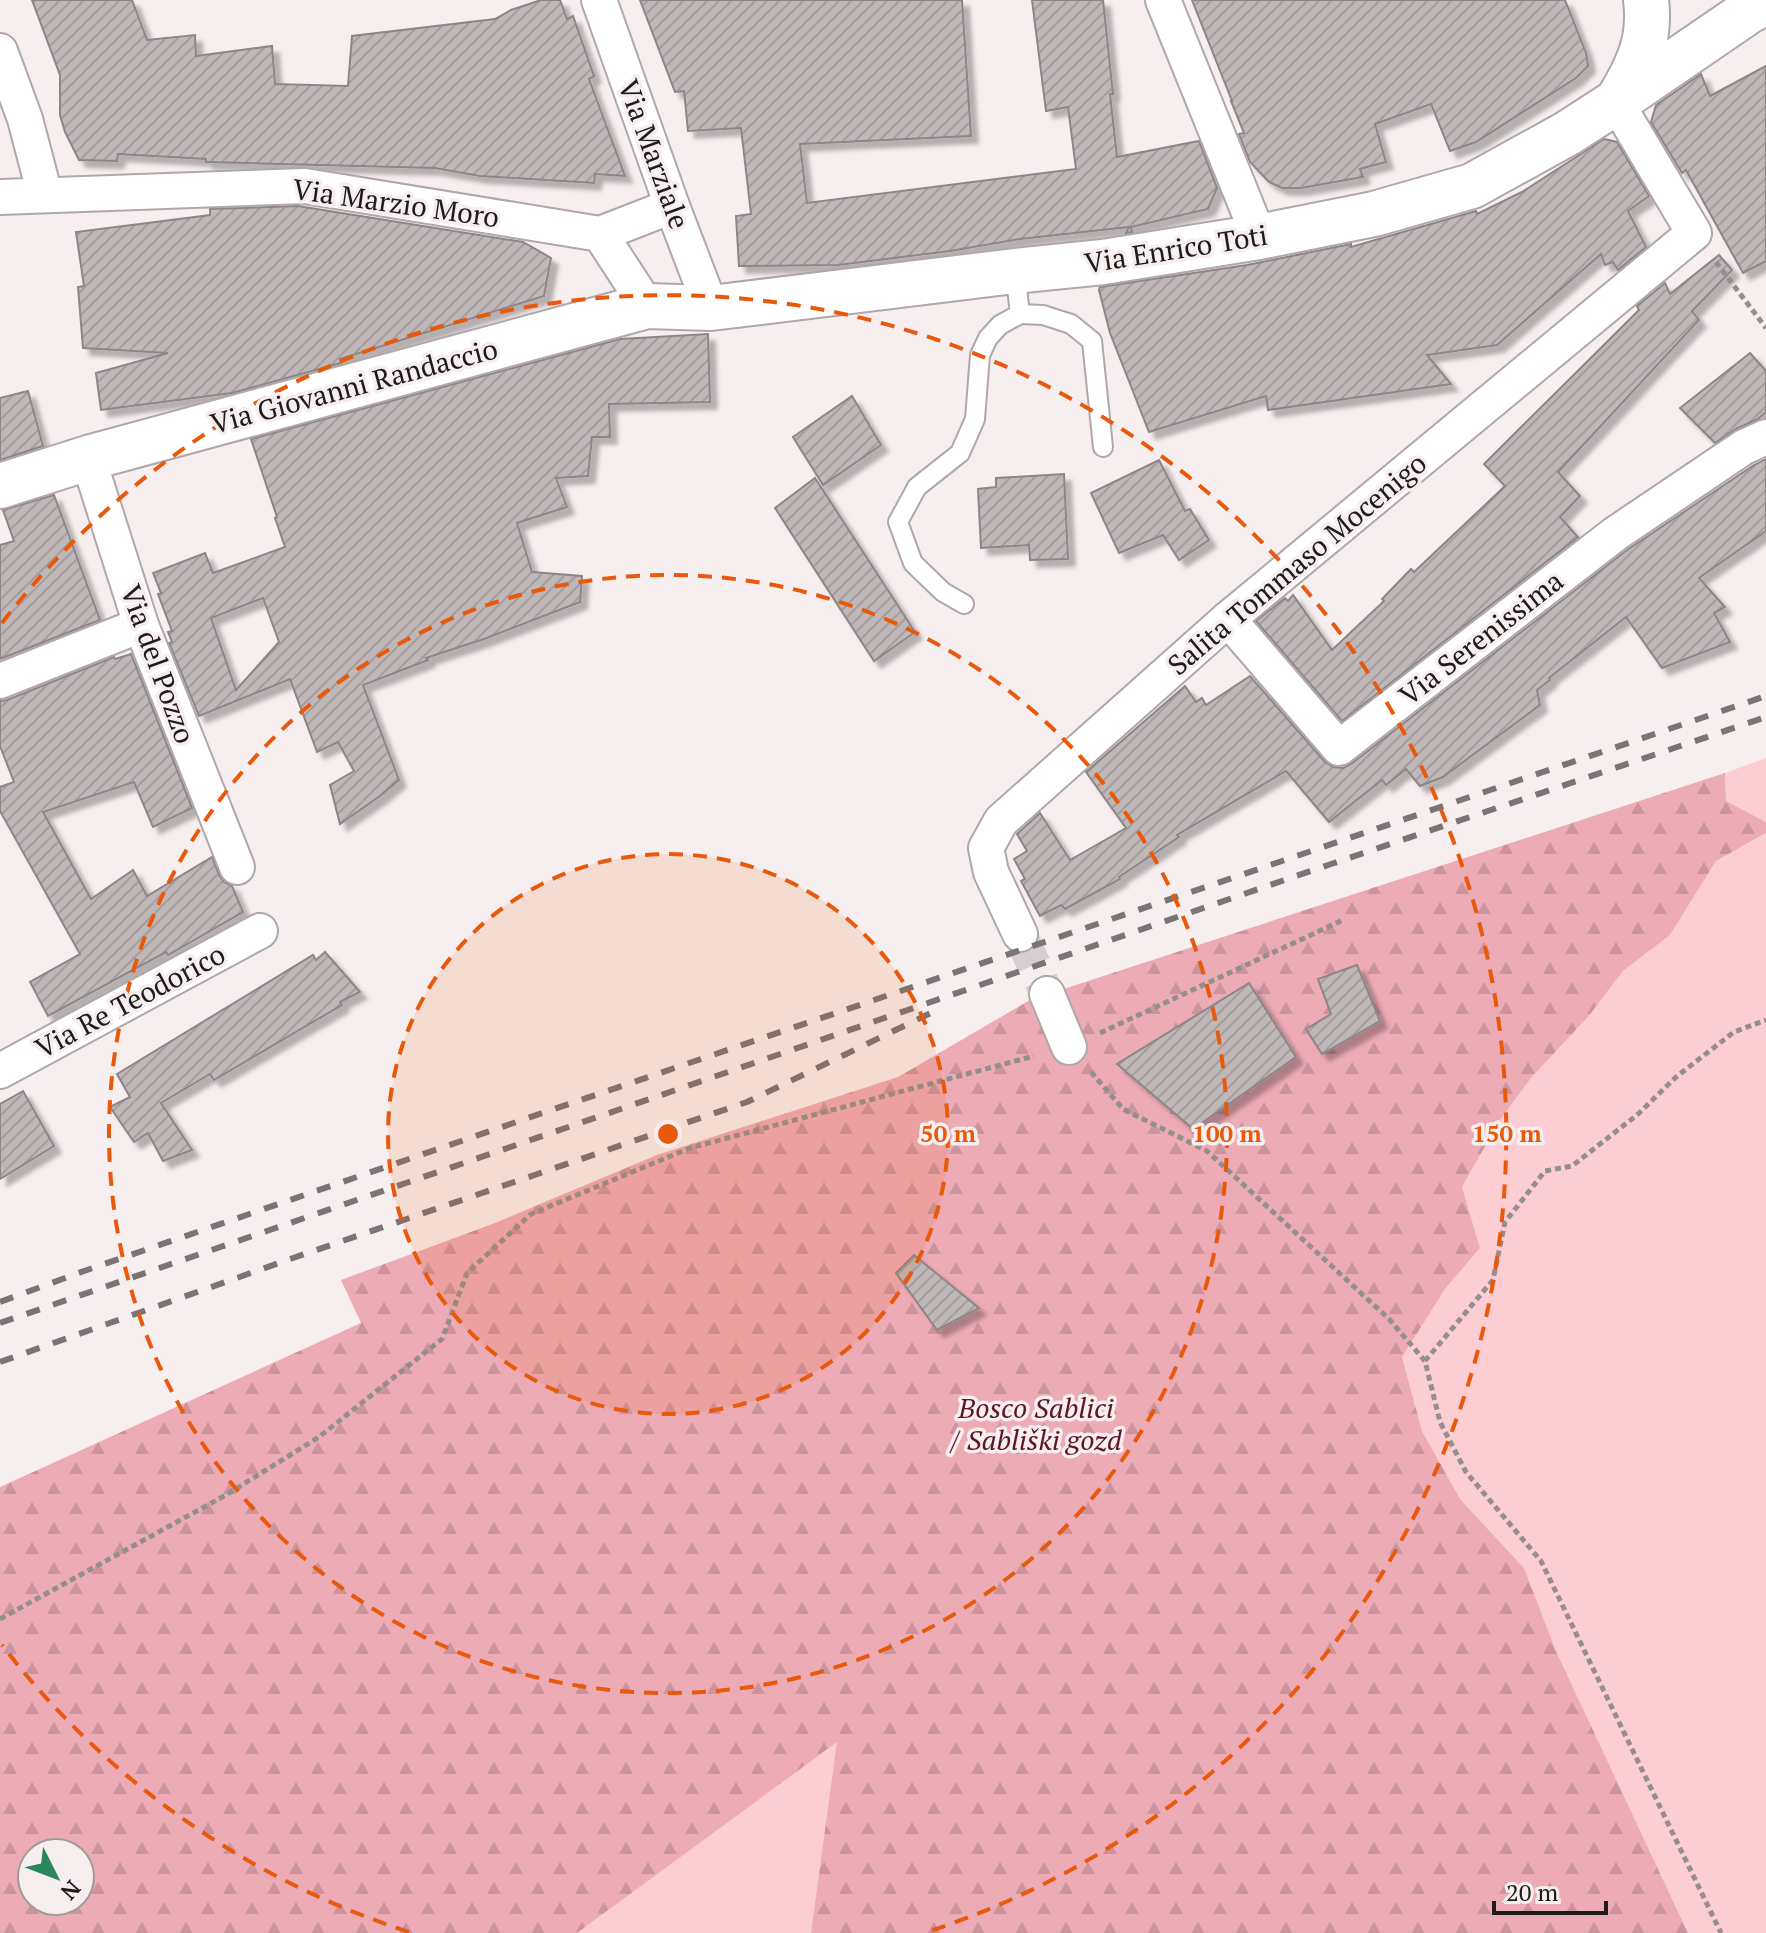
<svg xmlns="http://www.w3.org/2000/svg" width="1766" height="1933" font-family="'PT Serif',serif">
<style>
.green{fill:#fdcdd4}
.forest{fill:url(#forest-firs);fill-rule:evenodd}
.building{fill:url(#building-hatch);stroke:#8d8586;stroke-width:2;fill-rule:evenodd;filter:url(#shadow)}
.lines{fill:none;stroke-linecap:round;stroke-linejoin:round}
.street-tunnel{stroke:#d6cecf;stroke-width:34;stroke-dasharray:34 17;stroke-linecap:butt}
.lane-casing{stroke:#b0a7a8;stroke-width:22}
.street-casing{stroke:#b0a7a8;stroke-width:38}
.secondary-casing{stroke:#b0a7a8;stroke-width:48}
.path{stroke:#948e8e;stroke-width:5;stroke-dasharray:6 4;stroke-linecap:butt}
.lane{stroke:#fff;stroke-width:18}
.street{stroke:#fff;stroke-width:34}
.secondary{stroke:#fff;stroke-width:44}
.rail{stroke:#7a7475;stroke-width:6;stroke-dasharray:14 14;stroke-linecap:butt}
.ring{fill:none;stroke:#e8590c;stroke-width:4;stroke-dasharray:14 10}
.labels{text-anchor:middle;stroke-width:7;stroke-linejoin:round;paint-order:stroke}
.street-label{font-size:28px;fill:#1e1b1b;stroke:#f7eeef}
.park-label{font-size:28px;font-style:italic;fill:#60142a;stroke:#f7eeef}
.centre{fill:#e8590c;stroke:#f7eeef;stroke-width:4}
.ring-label{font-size:24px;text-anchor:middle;font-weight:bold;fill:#e8590c;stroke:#f7eeef;stroke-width:7;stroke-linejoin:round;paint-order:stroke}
</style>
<defs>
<pattern id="forest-firs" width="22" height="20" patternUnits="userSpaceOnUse" patternTransform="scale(2)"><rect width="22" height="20" fill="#edabb6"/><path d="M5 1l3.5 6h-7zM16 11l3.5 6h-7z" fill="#cb939c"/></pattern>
<pattern id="building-hatch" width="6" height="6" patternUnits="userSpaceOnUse" patternTransform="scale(2)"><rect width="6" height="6" fill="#c0b7b8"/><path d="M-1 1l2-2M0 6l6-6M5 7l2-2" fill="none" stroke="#a59d9e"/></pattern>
<filter id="shadow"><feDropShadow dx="7" dy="7" stdDeviation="2" flood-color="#0004"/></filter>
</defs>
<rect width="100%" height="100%" fill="#f7eeef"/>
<g class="green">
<polygon points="1766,758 1766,822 1726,801 1725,773"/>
<polygon points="1766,833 1766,1933 1688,1933 1556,1651 1524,1568 1460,1499 1422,1431 1402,1357 1445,1289 1480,1248 1462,1187 1500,1120 1531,1078 1588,1017 1623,971 1670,935 1716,861"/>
<polygon points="838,1741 811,1933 577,1933"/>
</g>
<path class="forest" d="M1725,773L1726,801L1766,822V833L1716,861L1670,935L1623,971L1588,1017L1531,1078L1500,1120L1462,1187L1480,1248L1445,1289L1402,1357L1422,1431L1460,1499L1524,1568L1556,1651L1688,1933H811L837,1742L577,1933H0V1487L361,1323L341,1280L495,1223L657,1155L898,1077L1030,1000ZM32,1853H80V1901H32Z"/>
<g class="building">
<polygon points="32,0 132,0 147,40 195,35 196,56 272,46 275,84 348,86 352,36 495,19 511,10 541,0 560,0 567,19 573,16 594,76 589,79 625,176 595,174 594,183 480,176 435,168 206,162 206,159 118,154 117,161 79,160 65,132 60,115 60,75"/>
<polygon points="640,0 962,0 971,136 800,144 807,203 1076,169 1068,107 1046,111 1032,0 1103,0 1113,94 1110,94 1117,157 1199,141 1217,188 1208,209 1131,227 1132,232 1126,233 1129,227 1020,239 950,251 838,265 739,266 736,216 751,214 741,128 688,131 684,91 675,92"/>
<polygon points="1192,0 1565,0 1586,53 1588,66 1576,78 1476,142 1450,151 1431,104 1375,124 1386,162 1360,169 1363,177 1301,188 1282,188 1269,182 1250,162 1239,134 1244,133 1231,101 1232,101"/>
<polygon points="1766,66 1766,261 1743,273 1686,170 1682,173 1651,122 1656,105 1701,74 1710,96"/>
<polygon points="1604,139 1617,142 1649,196 1628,211 1646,247 1618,270 1613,262 1605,265 1601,254 1497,345 1427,355 1451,384 1268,410 1266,396 1149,432 1110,333 1099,290 1100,287 1247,265 1351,244 1351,247 1476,211 1477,214 1522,192"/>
<polygon points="298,206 523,242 551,258 544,296 340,359 341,363 232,393 101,410 96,373 168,353 83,348 78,287 84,286 76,232 210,215 210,209"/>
<polygon points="1719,255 1732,270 1692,311 1699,320 1558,472 1580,496 1560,517 1578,537 1342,721 1256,621 1285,598 1288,601 1293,595 1332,650 1384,601 1382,599 1411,569 1414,572 1505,486 1484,464 1639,310 1637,306 1665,283 1670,294"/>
<path d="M708,334L710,402L609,404L610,437H592L588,476L556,478L567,507L517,523L532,572L582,576L580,602L484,639L426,658L428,660L363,685L399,780L380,796L340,824L330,785L354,771L338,742L317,752L290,679L199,716L169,643L172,642L168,632L172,631L158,594L161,593L153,573L205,553L213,573L285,547L275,518L277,517L251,439L620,339ZM263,598L279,642L236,690L211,618Z"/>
<polygon points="1750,353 1766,371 1766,412 1758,419 1736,429 1715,443 1680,408"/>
<polygon points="28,391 43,446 0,460 0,398"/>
<polygon points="852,396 881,445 823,485 793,437"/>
<polygon points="1766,459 1766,531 1699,578 1725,607 1714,613 1730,642 1662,668 1626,617 1549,678 1550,680 1537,690 1540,705 1443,777 1420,786 1406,769 1386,785 1382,780 1329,822 1286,771 1177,835 1179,837 1119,877 1120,879 1065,909 1061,905 1040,916 1021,881 1025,879 1014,859 1027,851 1017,834 1040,813 1070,860 1126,828 1086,772 1185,686 1196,702 1202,698 1206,705 1250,676 1324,761 1333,767 1343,768 1351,764 1627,550 1754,465"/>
<polygon points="1159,460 1185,511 1190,509 1209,540 1179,560 1163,535 1119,553 1091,493"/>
<polygon points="1064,474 1068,559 1030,560 1029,545 981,548 978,489 996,487 996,478"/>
<polygon points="815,478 915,632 874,661 775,508"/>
<polygon points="54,495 100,620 0,659 0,545 14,541 3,510"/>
<polygon points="131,654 192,808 153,827 134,782 43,812 91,899 133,870 147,896 212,857 219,875 224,882 232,886 243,912 168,955 166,952 48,1016 30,982 80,954 0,811 0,787 14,782 0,746 0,701 7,700 114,657 115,659"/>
<polygon points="325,952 360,992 340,1002 342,1005 214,1080 210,1074 161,1103 192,1150 163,1161 148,1133 134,1142 110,1107 130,1097 117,1074 313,955 316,960"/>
<polygon points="1357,965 1380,1021 1322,1054 1306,1029 1331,1014 1318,979"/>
<polygon points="1249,983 1296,1057 1193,1129 1117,1064"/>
<polygon points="23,1091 54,1146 0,1179 0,1104"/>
<polygon points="914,1255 979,1308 937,1330 896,1273"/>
</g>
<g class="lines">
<polyline class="street-tunnel" points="1020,934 1047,994"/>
<g class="lane-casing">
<g id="lane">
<polyline points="1020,314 1043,315 1071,324 1092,341 1103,447"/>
<polyline points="964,604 943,592 913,563 898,522 917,487 960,453 975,419 980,355 988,338 1000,325 1020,314 1015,271"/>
</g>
</g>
<g class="street-casing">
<g id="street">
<polyline points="599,0 672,206 711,308"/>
<polyline points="1163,0 1259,237"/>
<polyline points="0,51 25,119 45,195"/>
<polyline points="0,197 305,186 600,234 647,306"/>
<polyline points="600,234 672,206"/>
<polyline points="88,458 141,625 237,867"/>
<polyline points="1228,619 1339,748 1615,534 1744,447 1766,437"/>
<polyline points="0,681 141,625"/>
<polyline points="1020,934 991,872 986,848 1001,821 1228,619 1694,233 1616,102"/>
<polyline points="1047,994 1069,1047"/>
<polyline points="0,1071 260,931"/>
</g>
</g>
<g class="secondary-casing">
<g id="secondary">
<path d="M1618,100C1638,67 1651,40 1646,0"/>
<polyline points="0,486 88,458 647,306 711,308 1015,271 1103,262 1259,237 1374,214 1472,186 1568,133 1616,102 1749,11 1766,2"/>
</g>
</g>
<g class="path">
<polyline points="1716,262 1766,328"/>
<polyline points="1100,1033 1343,920"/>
<polyline points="1091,1072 1123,1109 1207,1151 1389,1319 1425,1361 1440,1422 1466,1472 1541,1561 1721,1933"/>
<polyline points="1425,1361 1493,1280 1505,1222 1545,1171 1572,1166 1637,1115 1676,1077 1734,1032 1766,1020"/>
<polyline points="0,1619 226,1495 319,1437 442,1339 467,1273 531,1214 690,1148 1034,1056"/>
</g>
<use href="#lane" class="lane"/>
<use href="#street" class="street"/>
<use href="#secondary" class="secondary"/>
<g class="rail">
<polyline points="0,1302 84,1271 525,1119 1766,696"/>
<polyline points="0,1323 1331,864 1766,717"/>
<polyline points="0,1362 293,1258 747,1102 939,1009"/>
</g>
</g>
<circle cx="668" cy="1134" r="280" fill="#e8590c" fill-opacity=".12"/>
<g class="ring">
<circle cx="668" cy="1134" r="280"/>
<circle cx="668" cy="1134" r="559"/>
<path d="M409 1932A839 839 0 0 1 2 1645M2 623A839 839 0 1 1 927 1932"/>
</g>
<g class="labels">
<g class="street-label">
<text transform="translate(654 154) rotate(70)" y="10">Via Marziale</text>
<text transform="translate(396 203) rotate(8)" y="10">Via Marzio Moro</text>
<text transform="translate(1176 249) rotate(-9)" y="10">Via Enrico Toti</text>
<text transform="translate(354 386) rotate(-15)" y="10">Via Giovanni Randaccio</text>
<text transform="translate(1297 564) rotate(-40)" y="10">Salita Tommaso Mocenigo</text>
<text transform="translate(1481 638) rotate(-38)" y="10">Via Serenissima</text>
<text transform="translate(158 664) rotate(70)" y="10">Via del Pozzo</text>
<text transform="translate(130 1001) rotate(-28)" y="10">Via Re Teodorico</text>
</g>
<g class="park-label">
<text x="1036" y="1418">Bosco Sablici<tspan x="1036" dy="32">/ Sabliški gozd</tspan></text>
</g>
</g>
<circle cx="668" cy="1134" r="12" class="centre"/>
<g class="ring-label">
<text x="948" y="1142">50 m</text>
<text x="1227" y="1142">100 m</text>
<text x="1507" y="1142">150 m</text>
</g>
<g transform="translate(56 1877) rotate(132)"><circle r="38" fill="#f7eeef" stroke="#a09a9a" stroke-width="2"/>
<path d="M0-6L14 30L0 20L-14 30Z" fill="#2c865c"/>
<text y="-12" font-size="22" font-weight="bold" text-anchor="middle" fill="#1e1b1b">N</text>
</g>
<path d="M1494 1901v12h112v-12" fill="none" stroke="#1e1b1b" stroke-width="4"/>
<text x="1506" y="1901" font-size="24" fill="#1e1b1b" stroke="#f7eeef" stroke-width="6" paint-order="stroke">20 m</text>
</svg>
